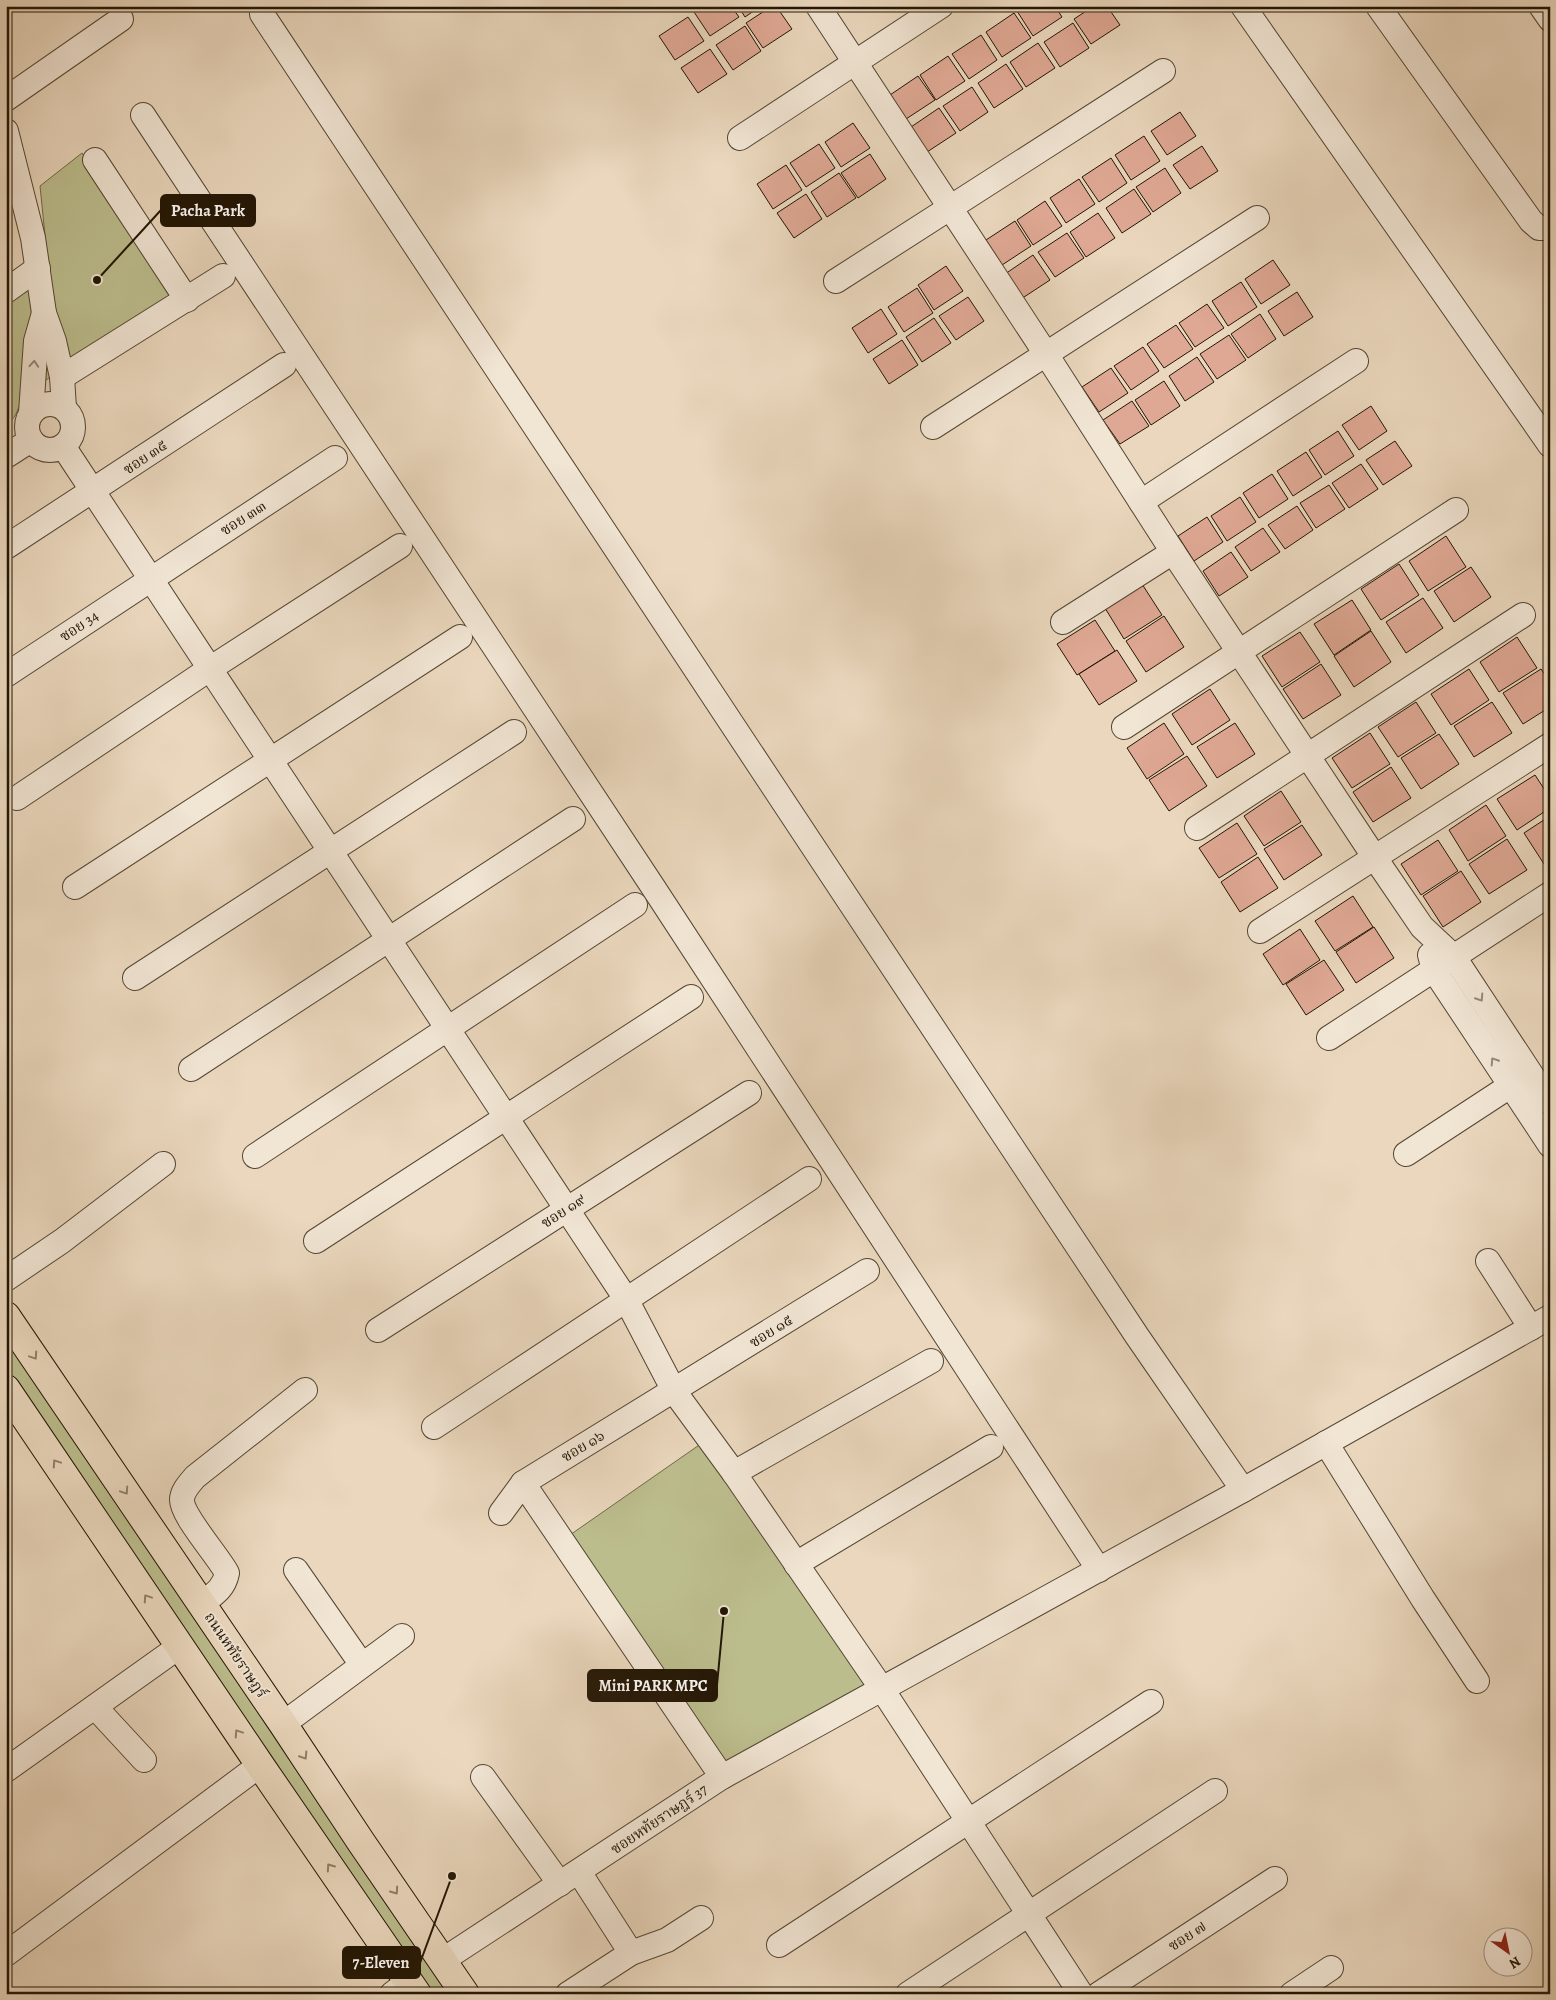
<svg xmlns="http://www.w3.org/2000/svg" width="1556" height="2000" font-family="Alegreya,'Noto Serif Thai',serif">
<style>
.green{fill:#bcbd8d;stroke:#6f6a49}
.building{fill:#dfa894;stroke:#221605}
.lines{fill:none;stroke-linecap:round;stroke-linejoin:round}
.minor-casing{stroke:#544633;stroke-width:26}
.major-casing{stroke:#221605;stroke-width:30}
.minor{stroke:#f1e5d4;stroke-width:24}
.major{stroke:#ead7bd;stroke-width:28}
.oneway{stroke:#948877}
.oneway2{stroke:#90806a}
.labels{text-anchor:middle;stroke-width:4;stroke-linejoin:round;paint-order:stroke}
.street-label{font-size:15px;fill:#221605;stroke:#f1e5d4}
.leader{fill:none;stroke:#221605;stroke-width:2}
.callout-dot{fill:#221605;stroke:#f1e5d4;stroke-width:2}
.callout{fill:#221605;stroke:#221605;stroke-width:2}
.callout-label{font-size:16px;text-anchor:middle;font-weight:bold;fill:#fff}
</style>
<rect width="100%" height="100%" fill="#ead7bd"/>
<filter id="stains"><feTurbulence type="fractalNoise" baseFrequency=".004" numOctaves="4"/><feColorMatrix values="0 0 0 0 .2 0 0 0 0 .09 0 0 0 0 .02 0 0 0 .5 -.17"/></filter>
<radialGradient id="worn" r=".72"><stop offset=".6" stop-color="#630" stop-opacity="0"/><stop offset="1" stop-color="#630" stop-opacity=".3"/></radialGradient>
<g class="green">
<polygon points="82,153 175,295 76,357 23,398 15,416 6,427 6,297 48,265 40,186"/>
<polygon points="6,1332 456,1994 428,1994 6,1373"/>
<polygon points="715,1434 879,1685 728,1774 567,1537"/>
</g>
<g class="building">
<polygon points="702,6 731,6 739,17 710,36 694,12"/>
<polygon points="738,6 761,6 745,17"/>
<polygon points="772,6 776,6 792,29 763,48 746,23"/>
<polygon points="1024,6 1055,6 1062,17 1033,36 1017,11"/>
<polygon points="1094,6 1107,6 1120,25 1091,44 1074,19"/>
<polygon points="1014,13 1031,38 1002,57 986,32"/>
<polygon points="688,17 704,41 675,60 659,36"/>
<polygon points="1073,23 1089,48 1060,67 1044,42"/>
<polygon points="745,26 761,51 733,70 716,45"/>
<polygon points="981,35 997,60 969,79 952,54"/>
<polygon points="1038,43 1055,68 1026,87 1010,62"/>
<polygon points="710,49 727,74 698,93 681,68"/>
<polygon points="948,56 965,81 936,100 920,75"/>
<polygon points="1006,64 1023,89 994,108 978,83"/>
<polygon points="918,76 935,100 906,119 890,95"/>
<polygon points="972,87 988,112 960,131 943,106"/>
<polygon points="939,108 956,133 927,152 911,127"/>
<polygon points="1180,112 1196,136 1167,155 1151,131"/>
<polygon points="853,123 870,148 841,167 825,142"/>
<polygon points="1144,136 1160,161 1131,180 1115,155"/>
<polygon points="819,144 835,168 806,187 790,163"/>
<polygon points="1202,146 1218,171 1190,189 1173,165"/>
<polygon points="870,154 886,179 858,198 841,173"/>
<polygon points="1111,158 1127,183 1099,202 1082,177"/>
<polygon points="786,165 802,190 773,209 757,184"/>
<polygon points="1165,168 1181,193 1153,212 1136,187"/>
<polygon points="839,173 856,198 827,217 811,192"/>
<polygon points="1079,179 1095,204 1066,223 1050,198"/>
<polygon points="1134,189 1151,214 1122,233 1106,208"/>
<polygon points="806,194 822,219 794,238 777,213"/>
<polygon points="1045,201 1062,226 1033,245 1017,220"/>
<polygon points="1098,213 1115,238 1086,257 1070,232"/>
<polygon points="1015,221 1031,246 1002,265 986,240"/>
<polygon points="1067,233 1084,258 1055,277 1038,252"/>
<polygon points="1033,255 1050,280 1021,299 1005,274"/>
<polygon points="1273,260 1290,285 1261,304 1245,279"/>
<polygon points="946,266 963,291 934,310 918,285"/>
<polygon points="1241,282 1257,307 1228,326 1212,301"/>
<polygon points="917,288 933,313 904,332 888,307"/>
<polygon points="1297,292 1313,317 1284,336 1268,311"/>
<polygon points="968,297 984,321 956,340 939,316"/>
<polygon points="1207,304 1224,328 1195,347 1179,323"/>
<polygon points="881,309 897,334 868,353 852,328"/>
<polygon points="1260,314 1276,339 1248,358 1231,334"/>
<polygon points="934,318 951,343 922,362 906,337"/>
<polygon points="1176,325 1193,349 1164,368 1147,344"/>
<polygon points="1229,335 1246,360 1217,379 1200,354"/>
<polygon points="902,340 918,365 889,384 873,359"/>
<polygon points="1143,347 1159,371 1131,390 1114,366"/>
<polygon points="1197,357 1214,382 1185,401 1169,376"/>
<polygon points="1111,368 1128,393 1099,412 1082,387"/>
<polygon points="1164,381 1180,406 1151,425 1135,400"/>
<polygon points="1132,401 1149,426 1120,444 1103,420"/>
<polygon points="1371,406 1387,431 1359,450 1342,425"/>
<polygon points="1338,431 1354,456 1325,475 1309,450"/>
<polygon points="1395,441 1412,466 1383,485 1366,460"/>
<polygon points="1306,452 1322,477 1293,496 1277,471"/>
<polygon points="1361,464 1378,489 1349,508 1332,483"/>
<polygon points="1272,474 1288,499 1259,518 1243,493"/>
<polygon points="1329,485 1345,509 1316,528 1300,503"/>
<polygon points="1240,497 1256,522 1227,541 1211,516"/>
<polygon points="1297,506 1313,530 1285,549 1268,525"/>
<polygon points="1207,517 1223,542 1194,561 1178,536"/>
<polygon points="1263,528 1280,552 1251,571 1235,547"/>
<polygon points="1446,536 1466,567 1428,591 1409,561"/>
<polygon points="1231,552 1248,577 1219,596 1203,571"/>
<polygon points="1399,564 1419,595 1381,620 1361,589"/>
<polygon points="1471,567 1491,597 1454,622 1434,591"/>
<polygon points="1142,584 1162,615 1124,639 1105,608"/>
<polygon points="1423,598 1443,628 1406,653 1386,622"/>
<polygon points="1352,600 1371,630 1334,655 1314,624"/>
<polygon points="1164,616 1184,647 1146,672 1126,641"/>
<polygon points="1095,620 1115,651 1077,675 1057,644"/>
<polygon points="1371,631 1391,662 1354,687 1334,656"/>
<polygon points="1300,632 1320,662 1282,687 1262,656"/>
<polygon points="1517,637 1537,668 1499,692 1480,662"/>
<polygon points="1117,650 1137,681 1099,705 1079,674"/>
<polygon points="1321,664 1341,695 1303,719 1283,689"/>
<polygon points="1469,669 1489,700 1451,725 1431,694"/>
<polygon points="1541,669 1550,682 1550,707 1523,724 1503,693"/>
<polygon points="1210,689 1230,720 1192,745 1172,714"/>
<polygon points="1416,702 1436,733 1398,757 1378,727"/>
<polygon points="1492,702 1512,733 1474,757 1454,726"/>
<polygon points="1164,723 1184,754 1147,779 1127,748"/>
<polygon points="1235,723 1255,754 1217,778 1197,747"/>
<polygon points="1370,733 1390,764 1352,788 1332,758"/>
<polygon points="1439,734 1459,764 1421,789 1401,758"/>
<polygon points="1187,756 1207,786 1169,811 1149,780"/>
<polygon points="1391,767 1411,798 1373,822 1353,792"/>
<polygon points="1535,775 1550,798 1550,808 1517,830 1497,799"/>
<polygon points="1281,791 1301,822 1264,846 1244,816"/>
<polygon points="1486,805 1506,836 1468,861 1449,830"/>
<polygon points="1550,816 1550,860 1544,864 1524,833"/>
<polygon points="1237,823 1257,854 1219,878 1199,848"/>
<polygon points="1302,825 1322,855 1284,880 1264,849"/>
<polygon points="1507,839 1527,870 1489,894 1469,864"/>
<polygon points="1438,840 1458,871 1421,895 1401,864"/>
<polygon points="1258,857 1278,888 1240,912 1221,882"/>
<polygon points="1461,871 1481,902 1443,927 1423,896"/>
<polygon points="1353,896 1373,927 1335,951 1315,921"/>
<polygon points="1374,927 1394,958 1356,983 1336,952"/>
<polygon points="1300,929 1320,960 1283,985 1263,954"/>
<polygon points="1324,960 1344,990 1306,1015 1286,984"/>
</g>
<g class="lines">
<g class="minor-casing">
<g id="minor">
<polyline points="818,6 1046,354 1173,552 1375,858 1422,927 1454,957 1550,1103"/>
<polyline points="1243,6 1550,445"/>
<polyline points="1378,6 1531,221 1539,228 1550,228"/>
<polyline points="1541,6 1550,19"/>
<polyline points="262,14 1137,1336 1243,1490"/>
<polyline points="6,99 121,19"/>
<polyline points="143,115 653,887 1099,1570"/>
<polyline points="6,131 33,238 44,313 54,341 62,377 64,408"/>
<polyline points="740,138 941,6"/>
<polyline points="95,160 187,300"/>
<polyline points="836,281 1163,71"/>
<polyline points="6,291 38,268"/>
<polyline points="62,377 223,276"/>
<circle cx="50" cy="427" r="23"/>
<polyline points="31,413 36,341 44,313"/>
<polyline points="933,427 1257,218"/>
<polyline points="63,446 626,1299 674,1391 734,1473 882,1689 1081,1994"/>
<polyline points="6,456 31,440"/>
<polyline points="1141,502 1356,361"/>
<polyline points="6,547 284,365"/>
<polyline points="1063,622 1173,552"/>
<polyline points="6,675 335,458"/>
<polyline points="1124,727 1456,510"/>
<polyline points="17,798 211,668 400,546"/>
<polyline points="1197,828 1523,615"/>
<polyline points="75,887 460,637"/>
<polyline points="1260,931 1550,745"/>
<polyline points="1430,955 1434,970 1550,1145"/>
<polyline points="135,978 514,732"/>
<polyline points="1329,1038 1550,894"/>
<polyline points="191,1069 573,819"/>
<polyline points="1406,1154 1510,1086"/>
<polyline points="255,1156 635,905"/>
<polyline points="316,1241 691,997"/>
<polyline points="1488,1261 1531,1328"/>
<polyline points="6,1279 62,1241 163,1164"/>
<polyline points="378,1330 749,1093"/>
<polyline points="434,1427 809,1179"/>
<polyline points="1326,1443 1423,1599 1477,1681"/>
<polyline points="734,1473 931,1361"/>
<polyline points="523,1483 722,1777"/>
<polyline points="501,1513 523,1483 867,1271"/>
<polyline points="796,1564 991,1447"/>
<polyline points="296,1570 362,1665"/>
<path d="M201,1604C213,1595 224,1589 227,1573C218,1556 182,1516 182,1500C182,1491 190,1483 195,1477L305,1390"/>
<polyline points="95,1707 144,1760"/>
<polyline points="283,1724 402,1636"/>
<polyline points="6,1770 180,1646"/>
<polyline points="483,1777 560,1884"/>
<polyline points="579,1872 631,1953"/>
<polyline points="779,1945 1151,1702"/>
<polyline points="6,1954 260,1765"/>
<polyline points="443,1960 722,1777 1243,1490 1550,1317"/>
<polyline points="392,1994 409,1981"/>
<polyline points="568,1994 631,1953 667,1940 701,1918"/>
<polyline points="908,1994 1215,1791"/>
<polyline points="1099,1994 1275,1879"/>
<polyline points="1292,1994 1331,1968"/>
</g>
</g>
<g class="major-casing">
<g id="major">
<polyline points="6,1316 283,1724 361,1842 465,1994"/>
<polyline points="6,1389 260,1765 417,1994"/>
</g>
</g>
<use href="#minor" class="minor"/>
<use href="#major" class="major"/>
</g>
<defs><path id="oneway-chevron" d="M-2-3.5L2.5 0L-2 3.5" fill="none" stroke-width="1.6" stroke-linecap="round" stroke-linejoin="round" transform="scale(1.25)"/></defs>
<g class="oneway">
<use href="#oneway-chevron" transform="translate(34 364) rotate(-86)"/>
<use href="#oneway-chevron" transform="translate(1480 998) rotate(57)"/>
<use href="#oneway-chevron" transform="translate(1494 1061) rotate(-123)"/>
</g>
<g class="oneway2">
<use href="#oneway-chevron" transform="translate(34 1356) rotate(56)"/>
<use href="#oneway-chevron" transform="translate(56 1463) rotate(-124)"/>
<use href="#oneway-chevron" transform="translate(125 1491) rotate(56)"/>
<use href="#oneway-chevron" transform="translate(147 1598) rotate(-124)"/>
<use href="#oneway-chevron" transform="translate(238 1733) rotate(-124)"/>
<use href="#oneway-chevron" transform="translate(304 1756) rotate(57)"/>
<use href="#oneway-chevron" transform="translate(330 1867) rotate(-125)"/>
<use href="#oneway-chevron" transform="translate(395 1891) rotate(55)"/>
</g>
<g class="labels">
<g class="street-label">
<text transform="translate(145 457) rotate(-34)" y="5">ซอย ๓๕</text>
<text transform="translate(243 518) rotate(-33)" y="5">ซอย ๓๓</text>
<text transform="translate(79 626) rotate(-34)" y="5">ซอย 34</text>
<text transform="translate(563 1211) rotate(-33)" y="5">ซอย ๑๙</text>
<text transform="translate(771 1331) rotate(-32)" y="5">ซอย ๑๕</text>
<text transform="translate(583 1446) rotate(-31)" y="5">ซอย ๑๖</text>
<text transform="translate(236 1655) rotate(56)" y="5">ถนนหทัยราษฎร์</text>
<text transform="translate(659 1819) rotate(-34)" y="5">ซอยหทัยราษฎร์ 37</text>
<text transform="translate(1187 1936) rotate(-33)" y="5">ซอย ๗</text>
</g>
</g>
<path class="leader" d="M97 280L161 210M724 1611L717 1685M452 1876L420 1963"/>
<g class="callout-dot">
<circle cx="97" cy="280" r="5"/>
<circle cx="724" cy="1611" r="5"/>
<circle cx="452" cy="1876" r="5"/>
</g>
<g class="callout">
<rect x="161" y="195" width="94" height="31" rx="5"/>
<rect x="588" y="1670" width="129" height="31" rx="5"/>
<rect x="343" y="1947" width="77" height="31" rx="5"/>
</g>
<g class="callout-label">
<text x="208" y="216">Pacha Park</text>
<text x="653" y="1691">Mini PARK MPC</text>
<text x="381" y="1968">7-Eleven</text>
</g>
<rect width="1556" height="2000" fill="none" stroke="#ead7bd" stroke-width="25"/>
<rect x="8" y="8" width="1541" height="1985" fill="none" stroke="#221605" stroke-width="2.5"/>
<rect x="12" y="12" width="1531" height="1975" fill="none" stroke="#221605"/>
<g transform="translate(1508 1952) rotate(147)"><circle r="24" fill="#f1e5d4" stroke="#9e9281"/>
<path d="M0-4L9 19L0 12L-9 19Z" fill="#8f2418"/>
<text y="-8" font-size="14" font-weight="bold" text-anchor="middle" fill="#221605">N</text>
</g>
<rect width="100%" height="100%" filter="url(#stains)"/>
<rect width="100%" height="100%" fill="url(#worn)"/>
</svg>
